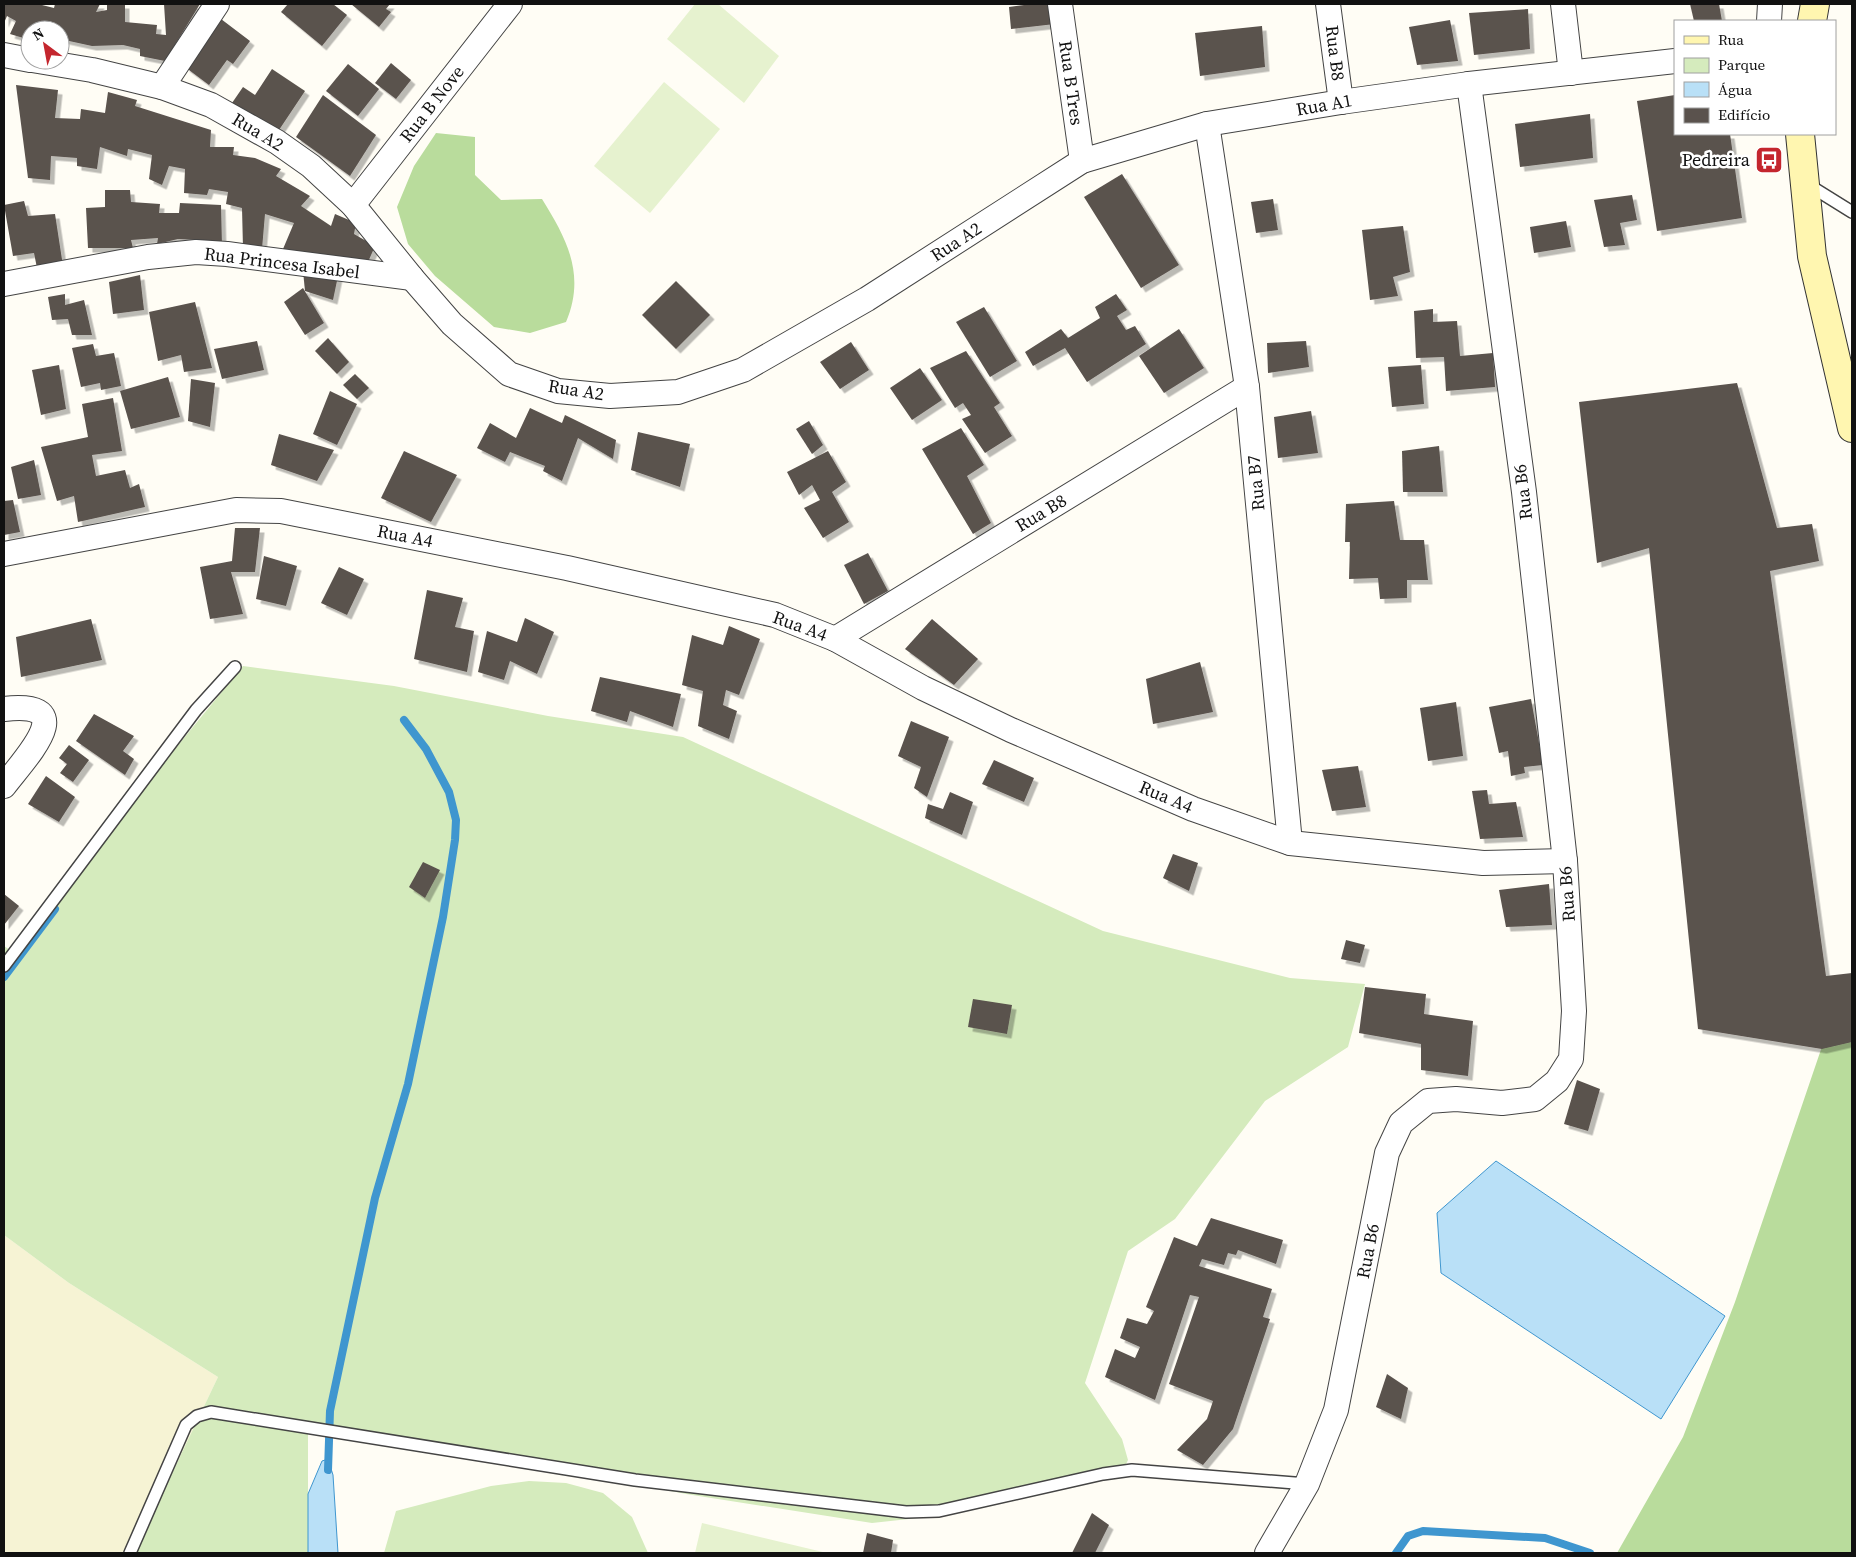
<svg xmlns="http://www.w3.org/2000/svg" width="1856" height="1557" font-family="'Source Serif 4',serif">
<style>
.farmland{fill:#f6f3d4}
.green{fill:#d5ebbd}
.forest{fill:#b9dc9c}
.pitch{fill:#e6f2cf}
.water{fill:#b9e0f7;stroke:#3f96cf}
.lines{fill:none;stroke-linecap:round;stroke-linejoin:round}
.stream{stroke:#3f96cf;stroke-width:8}
.building{fill:#5a524d;filter:url(#shadow)}
.lane-casing{stroke:#444;stroke-width:14}
.street-casing{stroke:#444;stroke-width:26}
.secondary-casing{stroke:#333;stroke-width:30}
.lane{stroke:#fff;stroke-width:11}
.street{stroke:#fff;stroke-width:24}
.secondary{stroke:#fff6b0;stroke-width:28}
.labels{text-anchor:middle;stroke-width:5;stroke-linejoin:round;paint-order:stroke}
.street-label{font-size:18px;fill:#111;stroke:#fff}
.poi-label{font-size:18px;fill:#111;stroke:#fff;text-anchor:end}
</style>
<defs>
<filter id="shadow"><feDropShadow dx="4.5" dy="4.5" stdDeviation="0" flood-color="#0004"/></filter>
</defs>
<rect width="100%" height="100%" fill="#fffdf5"/>
<polygon class="farmland" points="4,1235 69,1283 218,1377 134,1553 4,1553"/>
<g class="green">
<polygon points="243,666 394,686 548,716 683,737 1103,931 1290,978 1365,984 1348,1047 1265,1101 1175,1219 1128,1251 1085,1383 1122,1439 1128,1460 1123,1470 997,1497 918,1518 872,1523 686,1494 498,1457 308,1426 308,1553 134,1553 218,1377 69,1283 4,1235 4,946 10,950"/>
<polygon points="529,1481 566,1483 603,1493 632,1517 648,1553 384,1553 396,1511 491,1486"/>
</g>
<g class="forest">
<path d="M436,133L475,137V175L501,200L542,199C567,239 586,275 566,322L530,333L494,327L435,276L408,244L397,207L414,166Z"/>
<polygon points="1830,1023 1852,1026 1852,1553 1617,1553 1683,1437 1735,1302"/>
</g>
<g class="pitch">
<polygon points="695,4 718,4 779,56 744,103 667,39"/>
<polygon points="664,82 720,129 650,213 594,166"/>
<polygon points="702,1523 827,1553 695,1553"/>
</g>
<g class="water">
<polygon points="1496,1161 1725,1316 1661,1419 1441,1273 1437,1213"/>
<polygon points="328,1459 333,1475 338,1553 308,1553 308,1494 322,1461"/>
</g>
<g class="lines">
<g class="stream">
<polyline points="4,977 55,909"/>
<polyline points="328,1470 330,1411 375,1198 408,1084 443,917 455,840 456,820 449,792 426,749 404,720"/>
<polyline points="1396,1553 1408,1536 1423,1531 1545,1538 1590,1553"/>
</g>
</g>
<g class="building">
<polygon points="4,4 38,4 54,8 55,4 100,4 96,12 107,10 107,4 125,4 125,22 157,25 156,34 166,35 164,4 200,4 165,61 140,56 140,49 123,45 92,46 60,39 60,30 30,30 30,40 10,34 16,21 7,16 4,23"/>
<polygon points="288,4 333,4 347,15 322,46 281,12"/>
<polygon points="351,4 390,4 386,9 391,12 379,27"/>
<polygon points="1032,4 1052,4 1055,24 1011,29 1009,7"/>
<polygon points="1690,4 1719,4 1722,21 1694,21"/>
<polygon points="1528,9 1530,49 1474,55 1469,13"/>
<polygon points="221,19 250,41 233,64 227,60 209,85 185,67"/>
<polygon points="1450,20 1458,61 1417,65 1409,27"/>
<polygon points="1262,26 1265,67 1200,76 1195,33"/>
<polygon points="391,63 411,80 396,99 375,83"/>
<polygon points="348,64 379,89 358,116 326,91"/>
<polygon points="272,69 305,91 277,133 232,103 243,87 255,95"/>
<polygon points="16,85 58,90 55,118 80,119 81,109 105,113 108,92 137,100 135,106 211,130 210,147 234,147 233,155 255,158 281,169 276,176 310,196 301,206 331,226 335,214 356,223 354,234 375,246 368,262 283,249 294,223 265,214 262,249 243,248 242,208 226,204 228,192 209,189 207,195 184,193 185,169 169,166 162,185 149,179 152,155 128,149 127,156 100,147 97,169 77,166 77,158 51,156 50,180 28,178"/>
<polygon points="323,95 376,135 350,176 296,137"/>
<polygon points="1675,95 1675,134 1730,134 1742,218 1657,231 1637,101"/>
<polygon points="1590,114 1593,158 1520,167 1515,124"/>
<polygon points="1122,174 1179,265 1141,288 1084,197"/>
<polygon points="105,190 130,190 131,202 160,204 159,213 179,213 180,203 221,205 222,246 199,246 199,240 178,239 157,244 158,238 131,240 133,248 88,248 86,208 105,207"/>
<polygon points="1632,195 1637,220 1620,223 1625,245 1604,247 1594,200"/>
<polygon points="1273,199 1278,230 1256,233 1251,202"/>
<polygon points="24,201 28,216 55,214 63,266 37,268 34,253 13,256 4,205"/>
<polygon points="1566,221 1571,247 1534,253 1530,227"/>
<polygon points="1403,226 1410,272 1393,277 1398,296 1370,300 1362,230"/>
<polygon points="303,271 338,276 333,300 305,291"/>
<polygon points="140,275 144,310 113,314 109,282"/>
<polygon points="676,281 710,315 676,349 642,315"/>
<polygon points="303,288 324,323 305,335 284,302"/>
<polygon points="65,294 65,305 84,300 92,335 72,335 68,319 52,320 48,297"/>
<polygon points="1116,294 1127,310 1117,316 1126,330 1135,326 1146,344 1087,382 1065,348 1033,366 1025,352 1061,329 1068,338 1100,318 1095,307"/>
<polygon points="195,302 212,368 184,372 181,355 158,361 149,312"/>
<polygon points="984,307 1017,361 990,377 956,322"/>
<polygon points="1433,309 1433,322 1457,321 1460,356 1493,353 1495,387 1446,391 1444,357 1416,358 1414,311"/>
<polygon points="1179,329 1204,368 1164,393 1139,356"/>
<polygon points="328,338 349,362 337,374 315,351"/>
<polygon points="257,341 264,370 222,379 214,349"/>
<polygon points="1306,341 1309,367 1268,373 1267,343"/>
<polygon points="851,342 869,370 840,389 820,362"/>
<polygon points="93,344 96,356 114,353 121,386 101,390 100,383 81,387 72,348"/>
<polygon points="966,351 1000,403 994,407 1012,436 985,453 962,419 971,415 963,403 955,408 930,368"/>
<polygon points="59,365 66,409 41,415 32,370"/>
<polygon points="1421,365 1424,404 1392,407 1388,367"/>
<polygon points="920,368 942,400 912,420 890,388"/>
<polygon points="355,374 369,388 357,399 343,385"/>
<polygon points="168,377 180,417 131,429 120,391"/>
<polygon points="191,379 215,383 210,427 188,421"/>
<polygon points="1737,383 1777,528 1812,524 1819,561 1770,571 1826,976 1852,973 1852,1042 1822,1049 1698,1029 1649,548 1597,563 1579,402"/>
<polygon points="330,391 357,404 337,445 313,434"/>
<polygon points="113,398 122,451 92,455 96,476 125,470 130,488 139,484 145,507 78,522 74,496 57,501 41,447 88,437 82,404"/>
<polygon points="530,408 562,423 565,415 616,440 613,459 578,438 562,481 543,471 545,466 510,452 505,462 477,448 490,423 516,438"/>
<polygon points="1311,411 1318,453 1278,458 1274,417"/>
<polygon points="809,421 823,445 812,454 796,429"/>
<polygon points="961,428 984,465 967,476 991,523 973,534 922,449"/>
<polygon points="638,432 690,444 680,487 631,470"/>
<polygon points="279,434 334,450 317,481 271,465"/>
<polygon points="1439,446 1443,492 1403,492 1402,451"/>
<polygon points="404,451 457,475 431,522 381,498"/>
<polygon points="828,451 846,482 832,492 849,522 823,538 804,508 820,500 812,485 799,495 787,472"/>
<polygon points="34,460 41,495 18,499 11,467"/>
<polygon points="13,500 20,532 4,535 4,501"/>
<polygon points="1394,501 1400,540 1424,540 1428,580 1407,580 1407,598 1380,599 1378,578 1349,579 1350,542 1345,542 1346,504"/>
<polygon points="235,528 260,528 255,572 231,572 243,614 210,619 200,567 232,561"/>
<polygon points="868,553 888,591 864,604 844,565"/>
<polygon points="264,556 297,566 286,606 256,599"/>
<polygon points="339,567 364,579 347,615 321,603"/>
<polygon points="427,590 463,598 455,627 474,631 467,672 414,659"/>
<polygon points="525,618 554,632 537,674 510,661 504,680 478,672 487,631 517,642"/>
<polygon points="91,619 102,660 21,677 16,637"/>
<polygon points="932,619 978,659 954,685 905,649"/>
<polygon points="729,626 760,639 739,695 726,690 723,705 737,711 729,739 698,726 703,691 682,685 692,635 723,645"/>
<polygon points="1200,662 1213,712 1153,724 1146,679"/>
<polygon points="600,677 681,694 673,727 630,711 627,722 591,711"/>
<polygon points="1531,699 1543,765 1524,767 1525,773 1511,776 1508,751 1499,753 1489,707"/>
<polygon points="1456,702 1463,756 1428,761 1420,708"/>
<polygon points="94,714 134,736 123,751 134,759 125,775 76,741"/>
<polygon points="911,721 949,737 927,797 914,788 921,767 898,756"/>
<polygon points="69,745 89,760 73,782 60,773 67,764 59,758"/>
<polygon points="994,760 1034,778 1024,802 982,784"/>
<polygon points="1358,766 1366,807 1332,811 1322,770"/>
<polygon points="46,776 75,797 59,822 28,804"/>
<polygon points="1487,790 1489,804 1516,802 1523,837 1480,839 1472,791"/>
<polygon points="950,792 973,802 962,835 925,818 928,804 943,809"/>
<polygon points="1173,854 1198,863 1189,891 1163,878"/>
<polygon points="423,862 440,870 425,898 409,887"/>
<polygon points="1549,884 1552,925 1506,927 1499,890"/>
<polygon points="4,894 19,906 4,925"/>
<polygon points="1346,940 1365,945 1360,963 1341,959"/>
<polygon points="1365,987 1426,994 1424,1014 1473,1021 1468,1076 1421,1070 1421,1044 1359,1033"/>
<polygon points="973,999 1012,1005 1007,1034 968,1027"/>
<polygon points="1577,1080 1600,1089 1588,1131 1564,1124"/>
<polygon points="1211,1218 1283,1240 1276,1264 1238,1250 1236,1255 1228,1253 1224,1265 1202,1259 1199,1266 1272,1289 1263,1317 1270,1319 1233,1429 1203,1465 1177,1450 1207,1419 1213,1401 1169,1384 1199,1297 1190,1295 1155,1400 1105,1377 1115,1349 1135,1358 1140,1347 1120,1338 1127,1318 1147,1324 1154,1311 1146,1307 1174,1237 1197,1246"/>
<polygon points="1387,1374 1408,1388 1401,1419 1376,1407"/>
<polygon points="1092,1513 1109,1525 1095,1553 1072,1553"/>
<polygon points="867,1533 893,1540 891,1553 863,1553"/>
</g>
<g class="lines">
<g class="lane-casing">
<g id="lane">
<polyline points="1807,184 1852,212"/>
<polyline points="4,966 196,710 235,667"/>
<polyline points="130,1553 186,1425 197,1416 211,1412 635,1480 906,1512 939,1511 1103,1474 1132,1470 1307,1484"/>
</g>
</g>
<g class="street-casing">
<g id="street">
<polyline points="1060,4 1082,161"/>
<polyline points="1328,4 1341,102"/>
<polyline points="1563,4 1571,73"/>
<polyline points="1769,21 1770,4"/>
<polyline points="4,55 30,60"/>
<polyline points="32,60 92,70 162,87 211,105 277,142 311,166 353,205 412,278 452,324 509,374 558,391 610,396 678,392 743,370 867,299 1082,161 1207,124 1341,102 1469,84 1675,61"/>
<polyline points="162,87 217,4"/>
<polyline points="1207,124 1247,387 1290,843"/>
<polyline points="353,205 510,4"/>
<polyline points="4,284 148,257 196,252 227,254 412,278"/>
<polyline points="4,554 236,510 281,511 567,568 775,615 835,639 923,688 1011,730 1193,809 1290,843 1483,863 1565,861"/>
<polyline points="835,639 1247,387"/>
<path d="M4,709C83,700 25,758 4,786"/>
<polyline points="1267,1553 1307,1484 1336,1410 1387,1153 1401,1123 1428,1101 1456,1099 1502,1103 1535,1099 1557,1081 1571,1059 1574,1011 1565,861 1524,492 1469,84"/>
</g>
</g>
<g class="secondary-casing">
<g id="secondary">
<polyline points="1812,21 1815,4"/>
<polyline points="1800,134 1812,256 1852,428"/>
</g>
</g>
<use href="#lane" class="lane"/>
<use href="#street" class="street"/>
<use href="#secondary" class="secondary"/>
</g>
<defs>
<g id="bus-square" transform="scale(1.4375)"><rect x="-9" y="-9" width="18" height="18" rx="4" fill="#c4262e" stroke="#fff"/><path d="M-5-6H5V4H4V6H2V4H-2V6H-4V4H-5ZM-3.5-4V0h7V-4ZM-3.5 1.2v1.5H-2V1.2ZM2 1.2v1.5H3.5V1.2Z" fill="#fff"/></g>
</defs>
<g fill-rule="evenodd">
<use href="#bus-square" x="1769" y="160"/>
</g>
<g class="labels">
<g class="street-label">
<text transform="translate(1335 53) rotate(83)" y="6">Rua B8</text>
<text transform="translate(1071 83) rotate(82)" y="6">Rua B Tres</text>
<text transform="translate(432 104) rotate(-52)" y="6">Rua B Nove</text>
<text transform="translate(1324 105) rotate(-10)" y="6">Rua A1</text>
<text transform="translate(258 132) rotate(31)" y="6">Rua A2</text>
<text transform="translate(956 242) rotate(-33)" y="6">Rua A2</text>
<text transform="translate(282 263) rotate(7)" y="6">Rua Princesa Isabel</text>
<text transform="translate(576 390) rotate(9)" y="6">Rua A2</text>
<text transform="translate(1256 483) rotate(-95)" y="6">Rua B7</text>
<text transform="translate(1523 492) rotate(-97)" y="6">Rua B6</text>
<text transform="translate(1041 513) rotate(-31)" y="6">Rua B8</text>
<text transform="translate(405 536) rotate(11)" y="6">Rua A4</text>
<text transform="translate(800 626) rotate(20)" y="6">Rua A4</text>
<text transform="translate(1166 797) rotate(23)" y="6">Rua A4</text>
<text transform="translate(1567 894) rotate(-94)" y="6">Rua B6</text>
<text transform="translate(1368 1251) rotate(-79)" y="6">Rua B6</text>
</g>
<g class="poi-label">
<text x="1750" y="166">Pedreira</text>
</g>
</g>
<rect width="1856" height="1557" fill="none" stroke="#111111" stroke-width="10"/>
<rect x="1674" y="20" width="162" height="115" fill="#ffffff" stroke="#a0a0a0"/>
<rect x="1684" y="36" width="25" height="8" fill="#fff6b0" stroke="#a0a0a0"/>
<text x="1718" y="45" font-size="15" fill="#111111">Rua</text>
<rect x="1684" y="58" width="25" height="15" fill="#d5ebbd" stroke="#a0a0a0"/>
<text x="1718" y="70" font-size="15" fill="#111111">Parque</text>
<rect x="1684" y="82" width="25" height="15" fill="#b9e0f7" stroke="#a0a0a0"/>
<text x="1718" y="95" font-size="15" fill="#111111">Água</text>
<rect x="1684" y="108" width="25" height="15" fill="#5a524d" stroke="#a0a0a0"/>
<text x="1718" y="120" font-size="15" fill="#111111">Edifício</text>
<g transform="translate(45 45) rotate(328)"><circle r="24" fill="#ffffff" stroke="#a0a0a0"/>
<path d="M0-4L9 19L0 12L-9 19Z" fill="#c4262e"/>
<text y="-8" font-size="14" font-weight="bold" text-anchor="middle" fill="#111111">N</text>
</g>
</svg>
